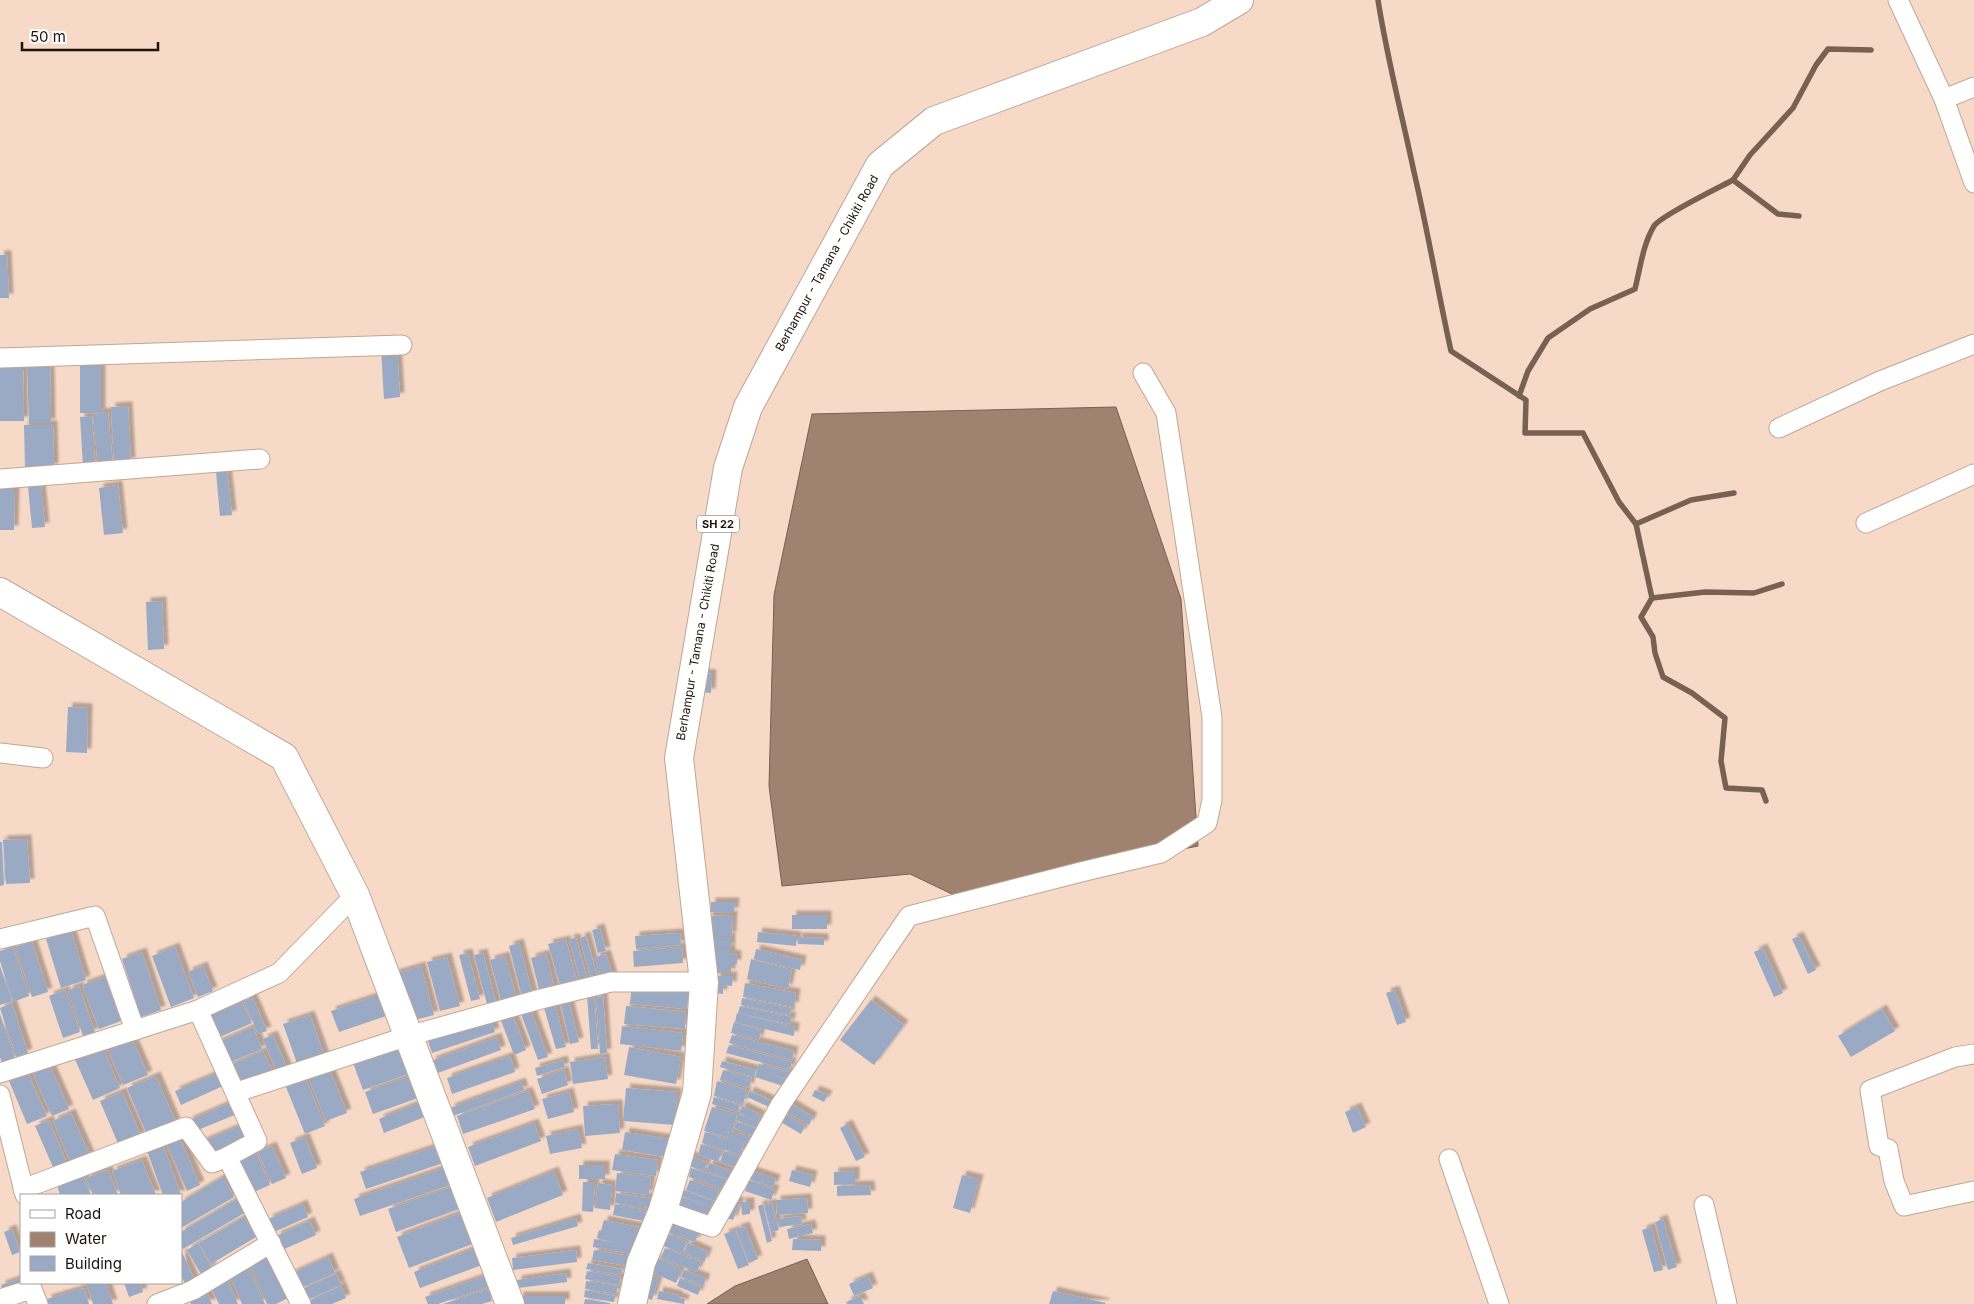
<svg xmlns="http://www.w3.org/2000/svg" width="1974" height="1304" font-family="Inter,sans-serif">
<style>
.water{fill:#9f8270;stroke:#786152}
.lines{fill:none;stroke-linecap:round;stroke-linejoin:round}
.stream{stroke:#786152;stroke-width:5.5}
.building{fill:#9baac4;filter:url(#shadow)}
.minor-casing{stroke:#c1a694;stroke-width:21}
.primary-casing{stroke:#c1a694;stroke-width:30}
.minor{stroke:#fff;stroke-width:19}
.primary{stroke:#fff;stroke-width:28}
.labels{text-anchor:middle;stroke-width:5;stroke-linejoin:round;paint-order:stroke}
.shield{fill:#fff;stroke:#615a56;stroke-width:1}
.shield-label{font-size:11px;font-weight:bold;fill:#1d130d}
.street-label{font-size:12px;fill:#1d130d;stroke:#fff}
</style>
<defs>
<filter id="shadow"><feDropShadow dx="4.5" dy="-4.5" stdDeviation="1" flood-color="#0004"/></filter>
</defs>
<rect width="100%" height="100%" fill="#f7d9c7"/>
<g class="water">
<polygon points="1116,407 1181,599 1198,846 954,895 910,874 782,886 769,786 774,595 812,414"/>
<polygon points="807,1259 828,1304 707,1304 735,1286"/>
</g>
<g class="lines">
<g class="stream">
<path d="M1378,0C1387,58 1402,115 1414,172C1428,232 1438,292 1451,351L1526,400L1525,433H1583L1619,502L1636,524L1652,598L1641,617L1653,637L1655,653L1663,677L1692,693L1725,718L1721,761L1726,788L1762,790L1766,801"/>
<polyline points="1733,180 1750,155 1793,108 1816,65 1828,49 1871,50"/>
<path d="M1519,396L1528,371L1548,338L1590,309L1635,289C1640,269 1643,244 1654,226C1660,216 1720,187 1733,180L1778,214L1799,216"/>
<polyline points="1636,524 1691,500 1734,493"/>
<polyline points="1652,598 1705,592 1754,593 1782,584"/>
</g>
</g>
<g class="building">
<polygon points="0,255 7,255 9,298 0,298"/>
<polygon points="397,348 400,397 384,399 381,350"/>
<polygon points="50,364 51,423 29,423 27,365"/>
<rect x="80" y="365" width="21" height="48"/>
<polygon points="0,368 23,368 24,421 0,421"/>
<polygon points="128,406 131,462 114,463 111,407"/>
<polygon points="108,412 113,465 98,467 93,414"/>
<polygon points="92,416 95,465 83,466 80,417"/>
<polygon points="24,425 53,425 54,468 25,468"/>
<polygon points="227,470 232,515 220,516 216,472"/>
<polygon points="118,485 123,533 104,535 99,488"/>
<polygon points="41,486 45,527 32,528 28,487"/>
<polygon points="0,489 15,489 14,530 0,530"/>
<polygon points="162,601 164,649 148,650 146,602"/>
<polygon points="701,673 712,674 711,693 700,692"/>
<polygon points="68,707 88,708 87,753 66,752"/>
<polygon points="27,839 30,883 6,884 3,840"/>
<polygon points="0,842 2,842 4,885 0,886"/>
<polygon points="711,902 735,902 734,912 711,912"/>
<polygon points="733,915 732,936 709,936 708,916"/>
<rect x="792" y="915" width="35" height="14"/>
<polygon points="600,928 606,951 598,953 592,930"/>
<polygon points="71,931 86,980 61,988 46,939"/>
<polygon points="758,932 797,936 796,946 757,942"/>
<polygon points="680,933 681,945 636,949 635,936"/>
<polygon points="586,936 598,979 591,981 580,938"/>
<polygon points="1799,936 1816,970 1808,974 1792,939"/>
<rect x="708" y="937" width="23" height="11"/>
<polygon points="798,937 824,938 824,945 798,944"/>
<polygon points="576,938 588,982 581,984 569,939"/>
<polygon points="566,940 578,985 561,989 548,944"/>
<polygon points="32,942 48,992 32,997 15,947"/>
<polygon points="519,943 533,995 522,998 509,946"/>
<polygon points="13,947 29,996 13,1002 0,961 0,951"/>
<polygon points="175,947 194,998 171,1007 152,956"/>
<polygon points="682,947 683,963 634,967 633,951"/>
<polygon points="1763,948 1783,993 1774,997 1754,952"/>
<polygon points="710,949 731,949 731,954 737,955 737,964 731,964 731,973 709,973"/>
<polygon points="756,949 802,960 800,970 754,959"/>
<polygon points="142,952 161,1010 141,1017 122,959"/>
<polygon points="468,953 480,999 471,1001 459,955"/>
<polygon points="483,953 497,1006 488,1008 474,955"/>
<polygon points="546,954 556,993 541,997 531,958"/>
<polygon points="606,954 613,977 601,981 595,957"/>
<polygon points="505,956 517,1000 502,1004 490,960"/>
<polygon points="447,957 460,1006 440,1011 427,962"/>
<polygon points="751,959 792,970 788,989 747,979"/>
<polygon points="0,966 12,1001 0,1005"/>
<polygon points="203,966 213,991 198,997 188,972"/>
<polygon points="421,966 434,1015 407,1022 394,974"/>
<polygon points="716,976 733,976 732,986 723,985 723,994 715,993"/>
<polygon points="105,977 121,1021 99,1029 82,985"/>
<polygon points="632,983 689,987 687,1009 630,1004"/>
<polygon points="745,983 796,993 794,1007 743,997"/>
<polygon points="79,986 95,1032 83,1036 68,990"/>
<polygon points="65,990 80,1032 63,1038 49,996"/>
<polygon points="1395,990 1406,1022 1397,1025 1386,993"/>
<polygon points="379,995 386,1016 339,1032 331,1011"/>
<polygon points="594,995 598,1049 591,1049 587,996"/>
<polygon points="603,996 607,1053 600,1054 596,997"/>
<polygon points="252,997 267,1031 258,1034 244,1001"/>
<polygon points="742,998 791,1008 790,1015 741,1005"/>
<polygon points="568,999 579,1042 570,1044 560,1001"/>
<polygon points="871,1000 904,1025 874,1065 840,1040"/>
<polygon points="554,1001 566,1047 556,1049 543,1004"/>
<polygon points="242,1002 252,1023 215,1039 206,1017"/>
<polygon points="12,1003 28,1053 16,1057 0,1008"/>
<polygon points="626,1006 686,1012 685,1029 624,1024"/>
<polygon points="740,1006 792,1017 790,1024 738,1013"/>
<polygon points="530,1008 548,1057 538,1060 520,1011"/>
<polygon points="1882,1009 1895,1031 1851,1057 1838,1036"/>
<polygon points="512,1013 526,1050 514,1055 500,1018"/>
<polygon points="737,1013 795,1027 794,1036 735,1022"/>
<polygon points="0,1014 15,1059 2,1063 0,1057"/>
<polygon points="310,1015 326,1060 299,1069 283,1024"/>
<polygon points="491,1020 495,1032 432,1053 428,1041"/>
<polygon points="734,1022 761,1030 759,1040 731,1033"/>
<polygon points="622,1026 683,1033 681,1051 620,1044"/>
<polygon points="253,1027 262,1049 226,1064 217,1043"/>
<polygon points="130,1034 148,1075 123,1085 105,1044"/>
<polygon points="273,1035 288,1070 278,1075 263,1039"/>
<polygon points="732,1035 794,1051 792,1060 729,1043"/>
<polygon points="497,1037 501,1050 435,1074 431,1061"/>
<polygon points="101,1043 120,1088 93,1100 73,1055"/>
<polygon points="729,1045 792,1062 790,1070 726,1053"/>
<polygon points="402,1046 411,1073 363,1090 353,1063"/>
<polygon points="629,1047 681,1057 676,1084 624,1075"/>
<polygon points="263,1051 273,1073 238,1089 228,1066"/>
<polygon points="510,1056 515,1072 452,1094 447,1078"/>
<polygon points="605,1057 608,1079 573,1084 570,1062"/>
<polygon points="563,1060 565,1067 537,1076 535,1068"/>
<polygon points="722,1061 756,1070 754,1077 720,1067"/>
<polygon points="759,1064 790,1072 788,1079 765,1073 789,1080 786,1087 755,1077"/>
<polygon points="50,1066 69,1109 52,1116 33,1074"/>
<polygon points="564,1070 568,1085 542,1094 537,1079"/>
<polygon points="723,1070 752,1078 749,1088 720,1080"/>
<polygon points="330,1071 347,1113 326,1121 309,1079"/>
<polygon points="28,1073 47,1116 27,1124 9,1081"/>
<polygon points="218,1073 223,1086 181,1105 175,1091"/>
<polygon points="156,1076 176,1123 147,1135 127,1088"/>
<polygon points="411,1076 418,1098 373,1114 365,1092"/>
<polygon points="306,1079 325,1126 305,1134 286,1087"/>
<polygon points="717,1081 747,1090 743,1104 714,1096"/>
<polygon points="521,1082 524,1090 453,1116 450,1108"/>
<polygon points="626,1088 677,1092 675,1125 623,1121"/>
<polygon points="815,1090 828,1095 824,1102 812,1096"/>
<polygon points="528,1091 535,1109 463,1134 457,1116"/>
<polygon points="750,1091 772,1101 769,1107 747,1097"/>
<polygon points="122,1092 141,1136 119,1146 100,1101"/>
<polygon points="569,1092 574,1112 548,1119 542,1099"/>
<polygon points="714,1097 740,1105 738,1112 712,1104"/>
<polygon points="232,1102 237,1114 193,1132 188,1121"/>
<polygon points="422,1102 427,1116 384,1133 379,1119"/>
<polygon points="790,1103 813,1117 809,1125 785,1111"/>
<polygon points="618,1104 620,1133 585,1136 583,1106"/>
<polygon points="742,1106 761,1115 758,1122 739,1113"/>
<polygon points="712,1107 737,1114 732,1132 750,1136 748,1144 729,1138 744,1143 741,1155 702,1143 705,1132 727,1139 730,1128 727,1137 704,1131"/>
<polygon points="1357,1107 1366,1127 1353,1133 1345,1112"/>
<polygon points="71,1113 90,1156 71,1164 53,1121"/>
<polygon points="784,1113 805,1126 801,1134 779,1121"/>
<polygon points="739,1114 759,1122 757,1128 736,1120"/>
<polygon points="49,1120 69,1168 56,1174 35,1126"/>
<polygon points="737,1122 755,1128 752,1135 734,1128"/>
<polygon points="534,1123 541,1141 475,1166 468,1147"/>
<polygon points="848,1124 865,1157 856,1161 840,1128"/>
<polygon points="242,1125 247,1138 208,1155 202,1142"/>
<polygon points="578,1129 582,1148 550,1154 546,1136"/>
<polygon points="625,1132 669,1139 666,1157 622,1150"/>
<polygon points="305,1137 317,1168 302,1174 290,1143"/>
<polygon points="180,1139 200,1185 187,1191 167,1145"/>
<polygon points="701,1144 722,1151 718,1162 698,1155"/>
<polygon points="163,1145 181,1195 163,1195 147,1151"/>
<polygon points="272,1146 286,1178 272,1184 258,1152"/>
<polygon points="437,1146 443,1163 366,1189 360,1172"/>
<polygon points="724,1151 740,1157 737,1168 720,1162"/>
<polygon points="256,1152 270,1185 254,1192 240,1160"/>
<polygon points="615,1154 658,1160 656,1176 612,1170"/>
<polygon points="690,1156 707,1162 704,1171 686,1165"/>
<polygon points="142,1160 156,1195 121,1195 112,1171"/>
<polygon points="710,1163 731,1171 728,1179 706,1171"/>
<rect x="579" y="1165" width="26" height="14"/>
<polygon points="444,1168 450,1185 360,1216 354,1199"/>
<polygon points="691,1168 726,1179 723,1189 689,1177"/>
<polygon points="108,1170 118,1195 93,1195 86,1178"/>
<polygon points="749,1170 776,1179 773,1187 746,1178"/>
<polygon points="792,1170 813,1175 810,1187 789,1181"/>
<polygon points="554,1171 563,1195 496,1222 487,1198"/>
<polygon points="855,1171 855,1184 834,1185 834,1172"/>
<polygon points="617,1173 651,1177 649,1195 615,1191"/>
<polygon points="83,1175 91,1195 60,1195 57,1185"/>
<polygon points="962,1175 979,1179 970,1213 953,1208"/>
<polygon points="223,1177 234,1197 181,1228 181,1202"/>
<polygon points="690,1180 719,1190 715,1201 686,1190"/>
<polygon points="749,1180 775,1190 771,1200 745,1191"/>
<polygon points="583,1182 595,1182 593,1212 582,1211"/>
<polygon points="598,1183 612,1185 610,1210 595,1208"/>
<polygon points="870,1185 871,1195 837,1196 837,1186"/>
<polygon points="455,1186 462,1208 396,1232 388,1209"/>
<polygon points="684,1190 713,1201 711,1207 681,1196"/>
<polygon points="616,1193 653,1198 651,1208 615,1203"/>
<polygon points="682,1197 713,1208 709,1220 678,1208"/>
<polygon points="807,1198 808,1213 777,1215 776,1200"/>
<polygon points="237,1199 246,1212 183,1249 181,1246 181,1232"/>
<polygon points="733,1200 740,1202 733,1220 726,1218"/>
<polygon points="741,1202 750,1202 750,1214 742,1215"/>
<polygon points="772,1203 779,1230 771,1232 764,1205"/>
<polygon points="303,1204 308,1217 274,1232 268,1219"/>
<polygon points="615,1204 646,1210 644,1221 613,1215"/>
<polygon points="763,1204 772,1241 767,1243 758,1206"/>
<polygon points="463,1212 475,1243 409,1268 397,1237"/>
<polygon points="801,1216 802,1224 779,1227 778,1219"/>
<polygon points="244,1217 256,1237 211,1264 199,1243"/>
<polygon points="576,1218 578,1226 513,1245 511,1238"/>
<polygon points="1663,1219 1677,1267 1668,1270 1655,1222"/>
<polygon points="604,1220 639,1227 631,1254 593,1247 594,1239 615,1243 597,1238 599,1230 601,1231"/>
<polygon points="310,1221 316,1235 282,1250 276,1236"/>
<polygon points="673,1221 700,1230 695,1242 669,1233"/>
<polygon points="811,1224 813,1233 789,1239 787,1229"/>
<polygon points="745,1226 758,1259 749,1263 736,1229"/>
<polygon points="1651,1227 1663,1270 1654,1272 1642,1230"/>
<polygon points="12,1229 20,1252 12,1255 4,1232"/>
<polygon points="735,1230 749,1265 738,1269 724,1234"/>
<polygon points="668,1234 687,1242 682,1253 663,1246"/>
<polygon points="793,1239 821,1240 821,1251 792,1250"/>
<polygon points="198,1243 212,1268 201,1274 187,1250"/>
<polygon points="688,1243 708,1252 704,1262 684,1253"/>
<polygon points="476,1248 482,1265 420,1288 414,1272"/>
<polygon points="665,1248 701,1262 697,1272 661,1258"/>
<polygon points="181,1250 195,1281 186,1285 181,1276"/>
<polygon points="576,1250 577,1262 513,1270 512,1258"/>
<polygon points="594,1250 630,1256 628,1266 592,1260"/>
<polygon points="268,1253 288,1298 276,1304 267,1304 249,1262"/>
<polygon points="328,1257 335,1273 298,1289 291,1274"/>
<polygon points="657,1258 682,1269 676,1283 651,1272"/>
<polygon points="588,1263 622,1269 621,1275 586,1269"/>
<polygon points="248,1266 265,1304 242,1304 229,1274"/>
<polygon points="684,1270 706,1278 703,1286 681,1277"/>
<polygon points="587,1271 621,1277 619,1285 585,1279"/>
<polygon points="566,1273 567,1282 518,1288 517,1280"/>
<polygon points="336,1274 341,1285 305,1301 300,1290"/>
<polygon points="648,1275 659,1278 652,1300 640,1296"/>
<polygon points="485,1276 489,1287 438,1304 428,1304 425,1297"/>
<polygon points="868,1276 873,1288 854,1296 849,1284"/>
<polygon points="21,1278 21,1283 3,1292 1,1285"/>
<polygon points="227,1278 238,1304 219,1304 210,1286"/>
<polygon points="680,1278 701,1287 698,1295 677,1286"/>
<polygon points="586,1281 618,1286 616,1294 585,1289"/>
<polygon points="86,1283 106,1283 113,1304 93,1304"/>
<polygon points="124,1283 140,1283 143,1292 129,1297"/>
<polygon points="341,1286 346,1298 332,1304 307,1304 306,1302"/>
<polygon points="84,1288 89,1304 48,1304 47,1299"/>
<polygon points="205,1288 212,1304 191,1304 188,1296"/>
<polygon points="488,1289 492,1301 482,1304 443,1304"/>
<polygon points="585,1290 615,1296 614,1302 584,1297"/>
<polygon points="659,1291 678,1295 678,1297 685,1299 684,1304 657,1299"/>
<polygon points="1053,1291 1106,1303 1105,1304 1049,1304"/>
<rect x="519" y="1296" width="46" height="8"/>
<polygon points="860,1296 864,1304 847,1304 846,1302"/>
<polygon points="585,1299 610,1303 610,1304 584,1304"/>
</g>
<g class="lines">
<g class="minor-casing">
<g id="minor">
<polyline points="1898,0 1944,99 1974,183"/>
<polyline points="1944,99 1974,87"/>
<polyline points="0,358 402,345"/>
<polyline points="1779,428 1880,381 1974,344"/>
<polyline points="0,479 260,459"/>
<polyline points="1866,523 1974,474"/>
<polyline points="0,753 43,758"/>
<polyline points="0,939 95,916 135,1030"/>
<polyline points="1974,1054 1955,1057 1870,1090 1879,1146 1888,1149 1894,1181 1904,1206 1974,1191"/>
<polyline points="0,1073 198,1010"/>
<polyline points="237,1092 408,1036 541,999 611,982 704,982"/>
<polyline points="0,1095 25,1195"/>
<polyline points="1449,1159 1499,1304"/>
<polyline points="23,1189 186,1127 212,1163 227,1157"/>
<polyline points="1704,1205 1727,1304"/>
<polyline points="663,1210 712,1227 781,1104 909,916 1081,872 1161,853 1207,823 1212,800 1212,717 1166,413 1143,373"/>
<polyline points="0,1299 32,1289 38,1304"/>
<polyline points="157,1304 193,1290 271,1243"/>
<polyline points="301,1304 227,1157 257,1141 198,1010 279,973 355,895"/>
</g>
</g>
<g class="primary-casing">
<g id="primary">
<polyline points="0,592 284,757 355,895 510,1304"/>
<polyline points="632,1304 641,1263 663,1210 697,1093 704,982 679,758 728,468 748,407 880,165 934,121 1202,22 1239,0"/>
</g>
</g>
<use href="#minor" class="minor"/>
<use href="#primary" class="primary"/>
</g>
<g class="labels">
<rect class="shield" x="697" y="515.5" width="42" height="17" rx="4"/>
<g class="shield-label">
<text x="718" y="528">SH 22</text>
</g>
<g class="street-label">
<text transform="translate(827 263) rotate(-61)" y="4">Berhampur - Tamana - Chikiti Road</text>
<text transform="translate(698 642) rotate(-80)" y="4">Berhampur - Tamana - Chikiti Road</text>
</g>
</g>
<rect x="20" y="1194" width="162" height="90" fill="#ffffff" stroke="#a5a19e"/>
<rect x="30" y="1210" width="25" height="8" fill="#ffffff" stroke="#a5a19e"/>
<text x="65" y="1219" font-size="15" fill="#1d130d">Road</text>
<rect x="30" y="1232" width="25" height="15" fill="#9f8270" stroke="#a5a19e"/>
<text x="65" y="1244" font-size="15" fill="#1d130d">Water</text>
<rect x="30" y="1256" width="25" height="15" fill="#9baac4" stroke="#a5a19e"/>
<text x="65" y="1269" font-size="15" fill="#1d130d">Building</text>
<path d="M22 42v8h136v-8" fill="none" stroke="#1d130d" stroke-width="2.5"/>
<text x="30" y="42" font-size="15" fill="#1d130d" stroke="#ffffff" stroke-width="4" paint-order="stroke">50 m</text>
</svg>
